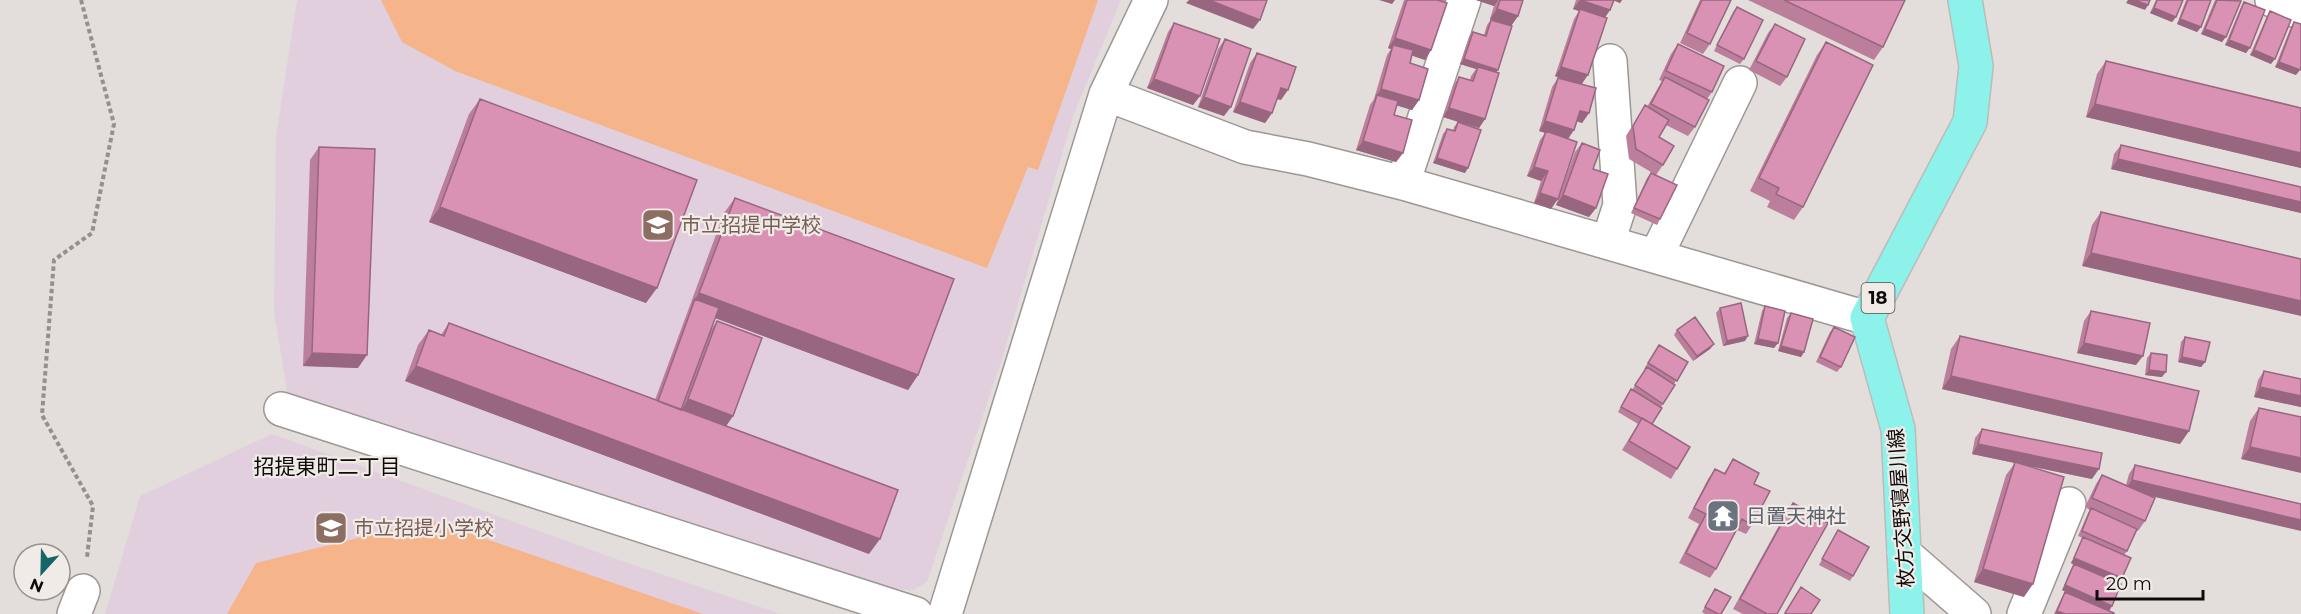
<svg xmlns="http://www.w3.org/2000/svg" width="2301" height="614" font-family="Montserrat,'Noto Sans JP',sans-serif">
<style>
.education{fill:#e2cfde}
.green{fill:#f5b48a}
.lines{fill:none;stroke-linecap:round;stroke-linejoin:round}
.minor-casing{stroke:#9c9794;stroke-width:36}
.major-casing{stroke:#bcbbbb;stroke-width:36}
.path{stroke:#94908d;stroke-width:4;stroke-dasharray:4.5 3;stroke-linecap:butt}
.minor{stroke:#fff;stroke-width:33}
.major{stroke:#8cf2ea;stroke-width:33}
.wall{fill:#bb7e9b}
.shaded-wall{fill:#98667e}
.building{fill:#d992b4;stroke:#98667e;stroke-width:1.5}
.labels{text-anchor:middle;stroke-width:4.5;stroke-linejoin:round;paint-order:stroke}
.shield{fill:#f1ebe8;stroke:#524f4d;stroke-width:1.5}
.shield-label{font-size:18px;font-weight:bold;fill:#0e0c0b}
.education-label{font-size:20px;fill:#785e54;stroke:#f1ebe8;text-anchor:start}
.street-label{font-size:20px;fill:#0e0c0b;stroke:#f1ebe8}
.worship-label{font-size:20px;fill:#5b616d;stroke:#f1ebe8;text-anchor:start}
.neighbourhood-label{font-size:21px;fill:#0e0c0b;stroke:#f1ebe8}
</style>
<rect width="100%" height="100%" fill="#e3dedb"/>
<!-- education -->
<path class="education" d="M297,0H1121L1074,114L1001,362L927,582L912,591L837,579L288,397L274,312L276,137Z
M272,434L619,560L781,614H105L140,496Z"/>
<!-- green -->
<path class="green" d="M381,0H1098L1038,170L1028,167L987,268L455,71L402,42Z
M431,520L703,614H227L256,563Z"/>
<g class="lines">
<!-- minor casing -->
<g class="minor-casing">
<path id="minor" d="M2272,0L2301,13
M1106,94L1245,147L1308,159L1403,183L1867,318
M1403,183L1464,0
M1608,242L1620,205L1610,61
M1656,256L1740,83
M281,409L916,614
M1904,553L1974,614
M74,614L83,591
M945,614L1106,94L1151,0
M2024,614L2069,504"/>
</g>
<!-- major casing -->
<g class="major-casing">
<path id="major" d="M1907,614L1898,429L1867,318L1970,122L1976,66L1965,0"/>
</g>
<!-- path -->
<path class="path" d="M81,0L114,124L92,233L54,260L42,415L93,506L87,557"/>
<!-- minor -->
<use href="#minor" class="minor"/>
<!-- major -->
<use href="#major" class="major"/>
</g>
<!-- wall -->
<path class="wall" d="M1404,0H1446L1444,2L1431,50L1425,60L1412,55L1410,63L1419,100L1412,110L1397,105L1394,115L1403,153L1396,162L1356,150L1370,105L1374,99L1387,55L1391,49L1388,48Z
M1476,0H1523L1518,16L1511,26L1490,19L1494,6Z
M1576,0H1622L1620,3L1613,0L1610,10L1605,17L1582,84L1589,113L1582,123L1577,121L1568,138L1551,209L1534,203L1541,181L1527,176L1540,140L1545,133L1539,131L1552,87L1558,78H1560L1555,76L1574,19L1579,11L1573,9Z
M1700,0H1731L1710,44L1703,54L1680,43Z
M1748,0H1905L1883,47L1874,60Z
M2156,0H2183L2176,17L2172,22L2150,13Z
M2186,0H2211L2201,27L2197,32L2177,24Z
M2215,0H2239L2222,42L2201,34Z
M2244,2L2246,53L2225,45L2241,7Z
M1737,7L1744,59L1740,64L1714,51L1733,12Z
M2270,11L2271,64L2250,55L2267,16Z
M1491,20L1496,72L1485,119L1479,128L1463,124L1465,173L1433,163L1443,134L1447,129L1453,131L1454,127L1458,122L1443,117L1453,86L1459,77L1470,80L1471,76L1476,69L1460,64L1469,37L1473,32L1484,35L1487,25Z
M2294,22L2296,75L2275,67L2291,27Z
M1174,23L1200,96L1193,105L1147,88L1168,32Z
M1775,24L1787,77L1780,86L1749,70L1768,33Z
M1225,39L1224,116L1198,107L1218,49Z
M1826,42L1803,207L1794,220L1767,207L1770,201L1750,191L1817,55Z
M1678,44L1712,92L1707,99L1695,127L1688,136L1666,125L1659,137L1663,165L1656,175L1629,159L1626,136L1645,105L1647,107L1662,81L1659,80L1671,54Z
M1257,53L1281,100L1277,99L1272,113L1265,123L1233,112L1250,63Z
M2106,61L2301,108V168L2086,117L2097,74Z
M480,99L646,303L429,222L469,114Z
M1582,143L1593,169L1596,208L1589,217L1556,205L1575,152Z
M2121,145L2301,187V213L2111,169L2114,154Z
M319,147L358,368L303,366L310,160Z
M1651,173L1660,219L1657,225L1631,213L1647,178Z
M735,198L918,375L908,390L715,318L681,410L869,554L405,381L418,345L429,330L441,335L449,323L655,400L724,213Z
M2101,212L2301,259L2082,266L2092,225Z
M1765,306L1778,343L1774,348L1754,344L1762,311Z
M1720,308L1745,341L1723,346L1716,313Z
M2091,311L2136,365L2077,353L2084,321Z
M1791,313L1804,352L1801,357L1778,351L1787,318Z
M717,321L733,416L726,426L682,409L710,331Z
M1834,327L1841,367L1837,372L1816,362L1830,332Z
M1677,330L1714,344L1710,349L1693,361L1674,335Z
M1960,336L2189,431L2180,444L1942,389L1951,349Z
M2185,337L2205,362L2201,367L2178,362L2181,342Z
M1656,350L1688,362L1674,384L1675,385L1661,407L1652,424L1677,469L1671,479L1622,450L1638,424L1618,412L1627,395L1631,389L1632,390L1646,369H1644Z
M2151,353L2162,377L2145,375L2147,358Z
M2264,371L2301,379V407L2254,397L2258,380Z
M2259,408L2301,417L2241,459L2250,421Z
M1982,429L2092,479L2019,464L2024,597L1974,582L2006,475L2015,463L1972,454L1975,438Z
M1733,459L1754,484L1752,525L1746,534L1737,530L1716,569L1710,578L1679,563L1699,524L1688,518L1708,479L1715,469L1724,473Z
M2135,465L2150,496L2145,521L2138,531L2136,530L2127,551L2124,555L2122,578L2119,583L2112,606L2109,611L2062,590L2071,569L2074,565L2071,563L2080,543L2083,538L2078,536L2088,513L2090,510L2085,507L2096,484L2102,475L2126,485L2129,474Z
M1793,503L1777,614H1743L1733,609L1786,513Z
M1838,530L1853,576L1850,581L1819,565Z
M1715,589L1721,614H1705L1702,612Z
M2065,592L2114,614H2054L2062,597Z"/>
<!-- shaded-wall -->
<path class="shaded-wall" d="M1189,0H1209L1260,20L1253,29L1186,3Z
M1379,0H1395L1392,4Z
M1476,0H1498L1494,6Z
M1580,0L1610,10L1604,19L1580,9L1579,11L1573,9Z
M1613,0H1622L1620,3Z
M2128,0H2134L2148,5L2145,10L2126,3Z
M2154,8L2176,17L2172,22L2150,13Z
M1497,9L1518,16L1511,26L1490,19Z
M2180,19L2201,27L2197,32L2177,24Z
M2205,29L2226,37L2222,42L2201,34Z
M1395,38L1431,50L1425,60L1392,49L1393,45L1391,49L1388,48Z
M2229,40L2250,48L2246,53L2225,45Z
M2254,50L2275,59L2271,64L2250,55Z
M1464,59L1498,70L1494,75L1478,67L1476,69L1460,64Z
M2279,62L2300,70L2296,75L2275,67Z
M1561,67L1588,75L1581,85L1555,76Z
M1154,79L1200,96L1193,105L1147,88Z
M1281,88L1288,90L1281,100L1274,98Z
M1381,89L1419,100L1412,110L1375,99L1377,95L1374,99Z
M1204,97L1231,107L1224,116L1198,107Z
M1240,102L1272,113L1265,123L1233,112Z
M2095,104L2301,153V168L2086,117Z
M1449,108L1485,119L1479,128L1443,117Z
M1580,111L1589,113L1582,123L1573,120Z
M1545,121L1574,130L1568,139L1539,131Z
M1363,141L1403,153L1396,162L1356,150Z
M1437,158L1468,168L1465,173L1433,163Z
M2118,159L2301,202V213L2111,169Z
M1534,167L1548,171L1541,181L1527,176Z
M1540,193L1558,199L1551,209L1534,203Z
M1563,195L1596,208L1589,217L1556,205Z
M440,207L657,288L646,303L429,222Z
M2091,253L2301,301V316L2082,266Z
M699,293L918,375L908,390L691,309L695,299Z
M1748,336L1745,341L1723,346L1727,341Z
M1758,339L1778,343L1774,348L1754,344Z
M2084,343L2143,356L2136,365L2077,353Z
M1714,344L1710,349L1693,361L1697,356Z
M1781,346L1804,352L1801,357L1778,351Z
M312,353L367,355L358,368L303,366Z
M2182,357L2205,362L2201,367L2178,362Z
M416,366L880,539L869,554L405,381Z
M2149,370L2166,372L2162,377L2145,375Z
M1951,376L2189,431L2180,444L1942,389Z
M2260,387L2301,396V407L2254,397Z
M688,399L733,416L726,426L682,409Z
M1978,444L2099,469L2092,479L1972,454Z
M2250,447L2301,458V473L2241,459Z
M2132,480L2301,520V531L2125,490Z
M2074,558L2122,578L2118,584L2071,563Z
M1983,569L2033,584L2024,597L1974,582Z
M2065,585L2112,606L2109,611L2062,590Z
M2057,611L2065,614H2055Z"/>
<!-- building -->
<path class="building" d="M1209,0H1267L1260,20Z
M1407,0H1437L1447,3L1431,50L1395,38Z
M1500,0H1523L1518,16L1497,9Z
M1580,0H1614L1610,10Z
M1702,0H1731L1710,44L1687,33Z
M1784,0H1905L1883,47Z
M2134,0H2150L2148,5Z
M2157,0H2183L2176,17L2154,8Z
M2188,0H2211L2201,27L2180,19Z
M2217,0L2241,1L2226,37L2205,29Z
M2244,2L2265,10L2250,48L2229,40Z
M1737,7L1763,20L1744,59L1717,45Z
M1580,9L1607,18L1588,75L1561,67Z
M2270,11L2291,20L2275,59L2254,50Z
M1491,20L1512,26L1498,70L1464,59L1473,32L1486,36Z
M2294,22L2301,24V67L2300,70L2279,62Z
M1174,23L1220,39L1200,96L1154,79Z
M1775,24L1805,39L1787,77L1756,61Z
M1225,39L1251,49L1231,107L1204,97Z
M1826,42L1873,65L1803,207L1776,194L1779,188L1759,178Z
M1678,44L1724,66L1712,92L1666,71Z
M1393,45L1413,50L1410,63L1428,69L1419,100L1381,89Z
M1257,53L1296,67L1288,90L1281,88L1272,113L1240,102Z
M2106,61L2301,108V153L2095,104Z
M1478,67L1499,73L1485,119L1449,108L1459,77L1473,81Z
M1665,77L1709,100L1695,127L1651,104Z
M1558,78L1596,88L1589,113L1580,111L1574,130L1545,121Z
M1377,95L1398,101L1394,115L1412,120L1403,153L1363,141Z
M480,99L697,180L657,288L440,207Z
M1645,105L1669,120L1659,137L1674,146L1663,165L1636,149L1633,126Z
M1458,122L1481,130L1468,168L1437,158L1447,129L1455,131Z
M1546,131L1577,142L1558,199L1540,193L1548,171L1534,167Z
M1582,143L1600,150L1593,169L1608,174L1596,208L1563,195Z
M2121,145L2301,187V202L2118,159Z
M319,147L375,149L367,355L312,353Z
M1651,173L1677,185L1660,219L1634,208Z
M735,198L954,279L918,375L699,293Z
M2101,212L2301,259V301L2091,253Z
M695,299L719,308L681,410L658,401Z
M1741,303L1748,336L1727,341L1720,308Z
M1765,306L1785,311L1778,343L1758,339Z
M2091,311L2150,323L2143,356L2084,343Z
M1791,313L1813,319L1804,352L1781,346Z
M1695,317L1714,344L1697,356L1677,330Z
M717,321L762,338L733,416L688,399Z
M449,323L898,490L880,539L416,366L429,330L444,336Z
M1834,327L1855,337L1841,367L1820,357Z
M1960,336L2199,391L2189,431L1951,376Z
M2185,337L2210,342L2205,362L2182,357Z
M1659,345L1688,362L1677,381L1648,363Z
M2151,353L2167,355L2166,372L2149,370Z
M1647,367L1675,385L1663,404L1635,385Z
M2264,371L2301,379V396L2260,387Z
M1631,389L1662,408L1652,424L1621,407Z
M2259,408L2301,417V458L2250,447Z
M1642,418L1690,447L1677,469L1629,441Z
M1982,429L2102,453L2099,469L1978,444Z
M1733,459L1759,473L1754,484L1770,491L1752,525L1742,519L1716,569L1686,553L1706,514L1694,508L1715,469L1725,474Z
M2015,462L2064,477L2033,584L1983,569Z
M2135,465L2301,504V520L2132,480Z
M2102,475L2155,498L2145,521L2092,498Z
M1793,503L1828,523L1777,614H1767L1740,599Z
M2091,508L2137,529L2127,551L2082,531Z
M1838,530L1869,547L1853,576L1822,559Z
M2083,537L2131,558L2122,578L2074,558Z
M2074,564L2121,584L2112,606L2065,585Z
M1801,587L1820,600L1811,614H1787L1785,613Z
M1715,589L1731,597L1721,614H1718L1705,607Z
M2065,592L2114,613V614H2065L2057,611Z"/>
<!-- icons -->
<defs>
<g id="school-square" transform="scale(1.725)"><rect x="-9" y="-9" width="18" height="18" rx="4" fill="#8d6e63" stroke="#f1ebe8"/><path d="M0-5L7-2L0 1L-7-2ZM-4 1L0 2.5L4 1V4Q0 6-4 4Z" fill="#fff"/></g>
<g id="temple-square" transform="scale(1.725)"><rect x="-9" y="-9" width="18" height="18" rx="4" fill="#6b7280" stroke="#f1ebe8"/><path d="M0-6L5-2H3V0L6.5 2.5H4V6H1.5V3h-3V6H-4V2.5H-6.5L-3 0V-2H-5Z" fill="#fff"/></g>
</defs>
<g fill-rule="evenodd">
<use href="#school-square" x="658" y="225"/>
<use href="#temple-square" x="1723" y="516"/>
<use href="#school-square" x="331" y="528"/>
</g>
<g class="labels">
<!-- shield labels -->
<rect class="shield" x="1861.5" y="283" width="33" height="30" rx="4.5"/>
<g class="shield-label">
<text x="1878" y="304">18</text>
</g>
<!-- education labels -->
<g class="education-label">
<text x="681" y="232">市立招提中学校</text>
<text x="354" y="535">市立招提小学校</text>
</g>
<!-- street labels -->
<g class="street-label">
<text transform="translate(1901 508) rotate(-94)" y="7">枚方交野寝屋川線</text>
</g>
<!-- worship labels -->
<g class="worship-label">
<text x="1746" y="523">日置天神社</text>
</g>
<!-- neighbourhood labels -->
<g class="neighbourhood-label">
<text x="327" y="474">招提東町二丁目</text>
</g>
</g>
<!-- north arrow -->
<g transform="translate(42 572) rotate(202)"><circle r="28" fill="#f1ebe8" stroke="#969290" stroke-width="1.5"/>
<path d="M0-4.5L10 22L0 15L-10 22Z" fill="#166567"/>
<text y="-9" font-size="16" font-weight="bold" text-anchor="middle" fill="#0e0c0b">N</text>
</g>
<!-- scale -->
<path d="M2097 590v9h106v-9" fill="none" stroke="#0e0c0b" stroke-width="3"/>
<text x="2106" y="590" font-size="18" fill="#0e0c0b" stroke="#f1ebe8" stroke-width="4.5" paint-order="stroke">20 m</text>
</svg>
